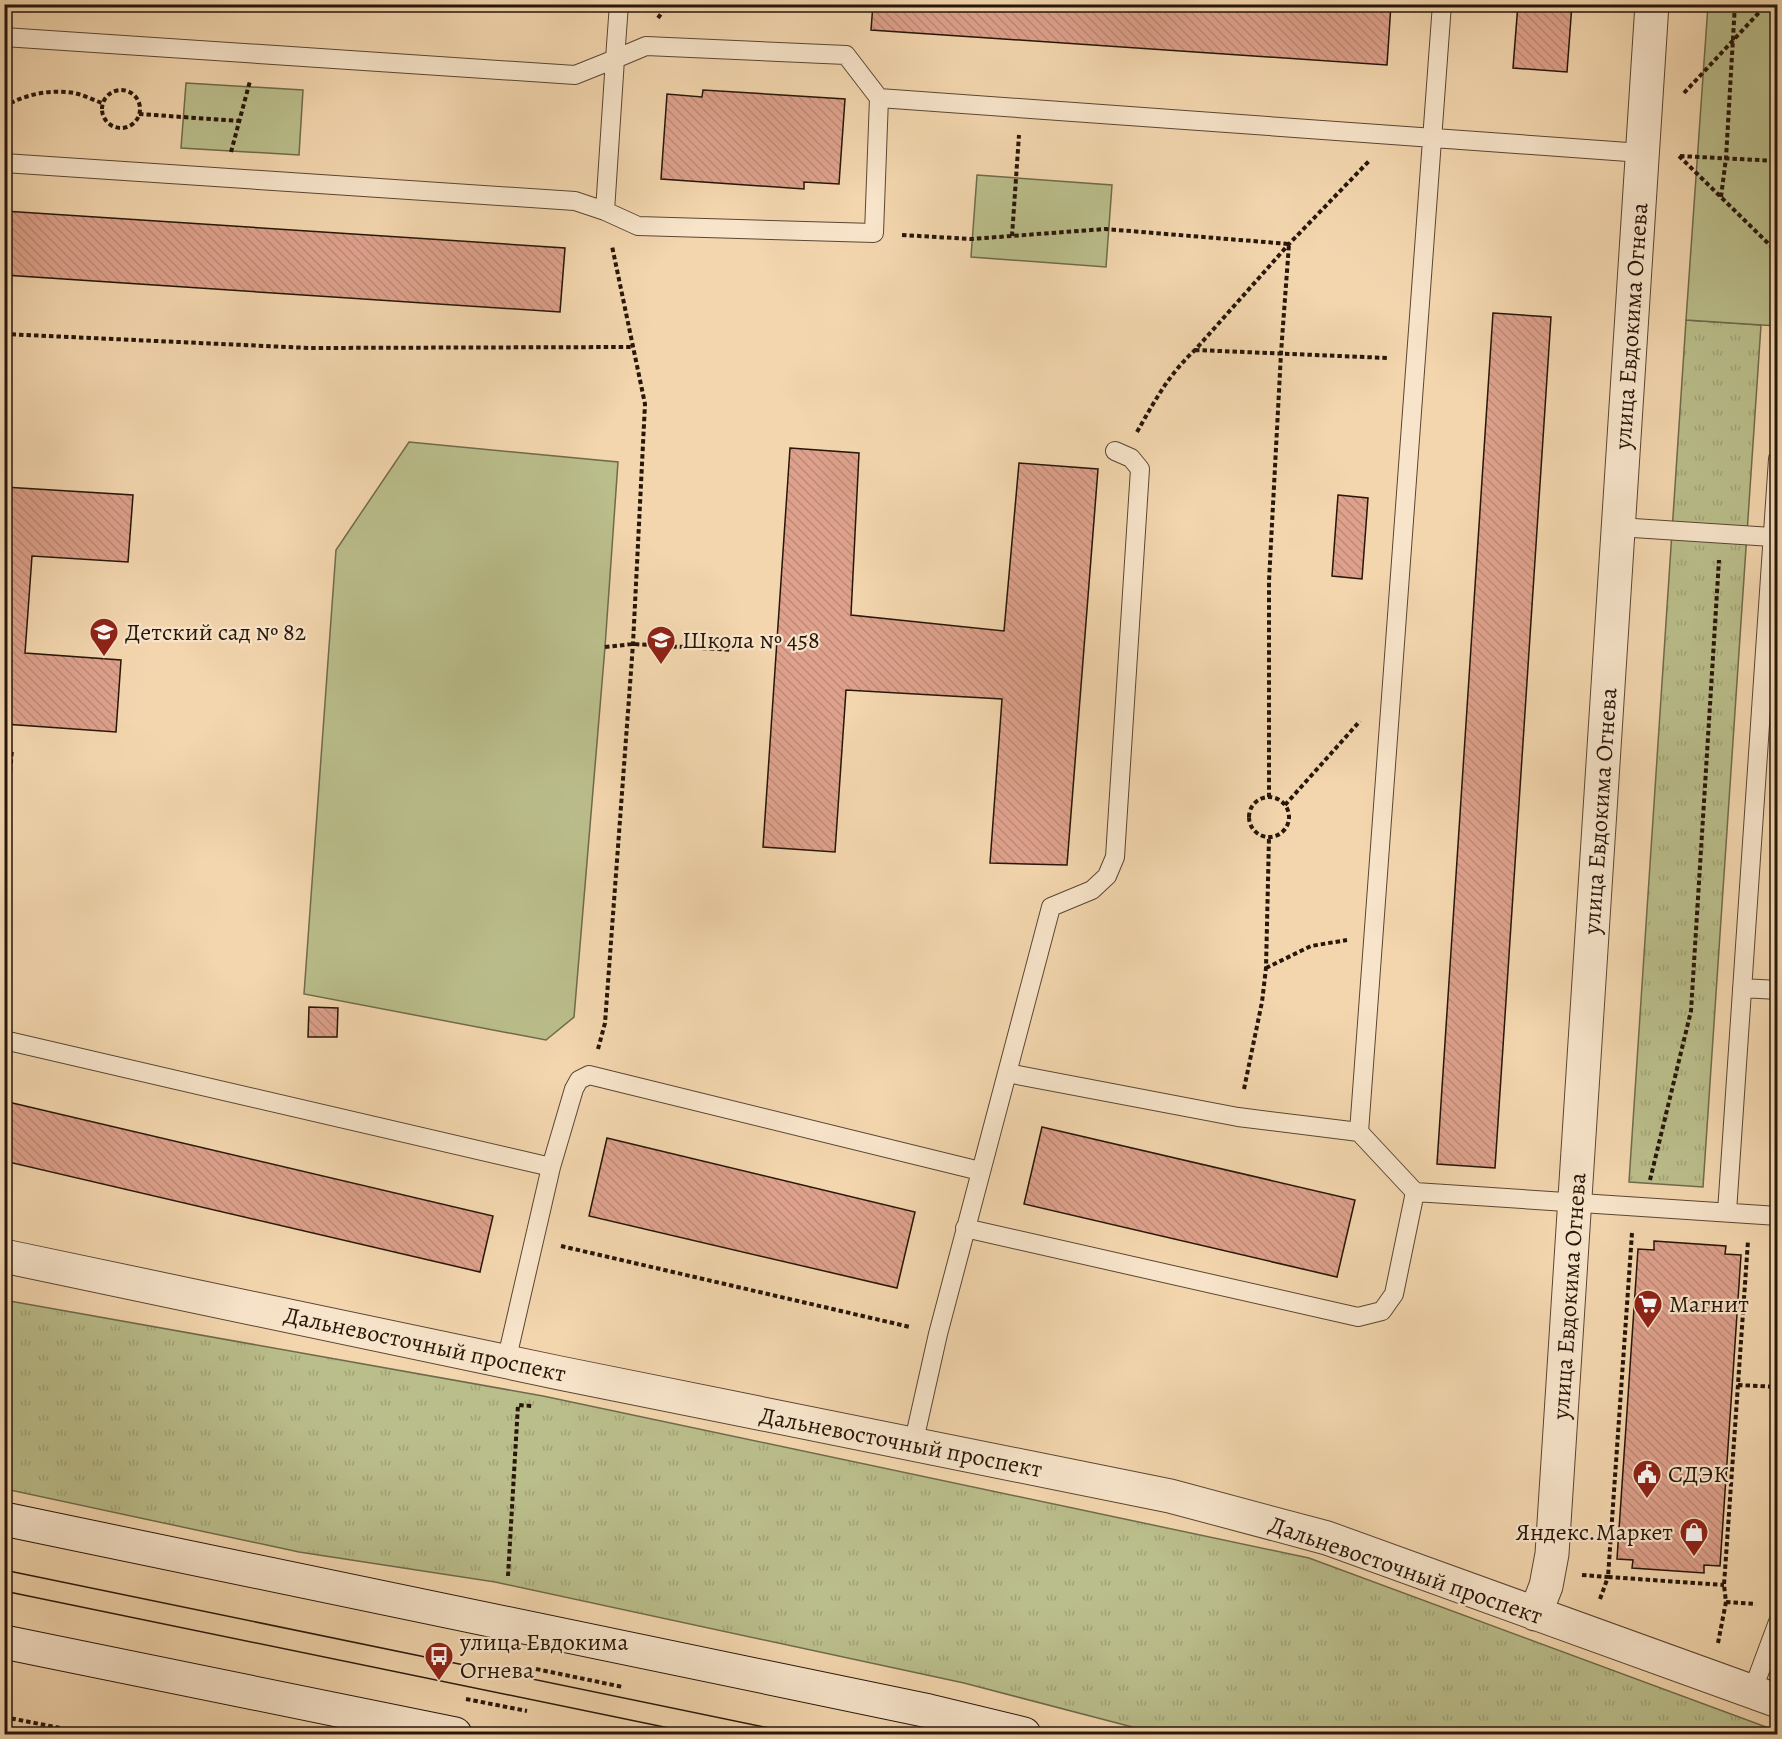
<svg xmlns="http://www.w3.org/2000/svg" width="1782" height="1739" font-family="Alegreya,serif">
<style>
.grass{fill:url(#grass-tufts);stroke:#706a4a;stroke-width:1.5}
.park{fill:#babe8b;stroke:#706a4a;stroke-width:1.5}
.building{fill:url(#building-back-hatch);stroke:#271609;stroke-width:1.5}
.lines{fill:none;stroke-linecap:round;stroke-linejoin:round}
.lane-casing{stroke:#5a4632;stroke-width:20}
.street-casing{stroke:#5a4632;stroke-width:35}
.secondary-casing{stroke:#271609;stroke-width:35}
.path{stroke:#271609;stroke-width:4;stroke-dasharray:4.5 3;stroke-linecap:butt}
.lane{stroke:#f7e4ca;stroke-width:18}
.street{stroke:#f7e4ca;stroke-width:33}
.secondary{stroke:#f7e4ca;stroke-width:33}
.tram{stroke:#271609;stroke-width:1.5}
.labels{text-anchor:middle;stroke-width:4.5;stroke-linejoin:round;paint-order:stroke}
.street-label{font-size:24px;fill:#271609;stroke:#f7e4ca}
.poi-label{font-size:24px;fill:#271609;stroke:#f7e4ca;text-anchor:start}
</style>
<defs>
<pattern id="grass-tufts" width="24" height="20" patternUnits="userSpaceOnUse" patternTransform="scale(1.5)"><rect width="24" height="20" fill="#babe8b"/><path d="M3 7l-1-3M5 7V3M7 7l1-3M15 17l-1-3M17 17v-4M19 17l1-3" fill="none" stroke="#a0a377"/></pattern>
<pattern id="building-back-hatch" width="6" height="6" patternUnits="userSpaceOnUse" patternTransform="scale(1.5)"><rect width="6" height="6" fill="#dea18c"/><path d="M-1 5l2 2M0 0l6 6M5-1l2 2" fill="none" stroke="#be8a77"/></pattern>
</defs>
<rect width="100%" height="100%" fill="#f3d6ae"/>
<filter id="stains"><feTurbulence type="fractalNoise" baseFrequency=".00333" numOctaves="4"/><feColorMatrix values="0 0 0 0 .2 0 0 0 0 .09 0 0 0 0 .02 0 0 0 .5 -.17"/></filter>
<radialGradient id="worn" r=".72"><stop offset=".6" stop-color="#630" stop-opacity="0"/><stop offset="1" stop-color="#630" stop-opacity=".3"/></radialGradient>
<!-- grass -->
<path class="grass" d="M1686,320L1761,325L1703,1187L1629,1182Z
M4,1300L543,1396L1309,1558L1777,1731V1734H1159L964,1683L495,1582L299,1552L5,1489Z"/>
<!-- park -->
<path class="park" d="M1708,5H1777V326L1686,320Z
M186,83L303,90L299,155L181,148Z
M977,175L1112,185L1106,267L971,257Z
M409,442L618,462L605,647L574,1017L546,1040L304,994L336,550Z"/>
<!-- building -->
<path class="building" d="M873,4H1391L1387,65L871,30Z
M1518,4H1572L1567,72L1513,68Z
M703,90L845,99L839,184L804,182V189L661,179L667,94L702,97Z
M4,211L565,248L560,312L4,275Z
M1493,313L1551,317L1495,1168L1437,1164Z
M790,448L859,453L851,615L1004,631L1019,463L1098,469L1067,865L990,863L1002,699L846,690L835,852L763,847Z
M4,487L133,495L128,562L32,556L25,653L121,660L116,732L4,724Z
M1338,495L1368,498L1362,579L1332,576Z
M309,1007L338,1008L337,1037H308Z
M4,1101L493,1216L480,1272L4,1161Z
M1042,1127L1355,1200L1337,1277L1024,1204Z
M607,1138L915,1212L897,1288L589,1216Z
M1654,1241L1726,1246L1725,1254L1741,1255L1720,1566L1704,1565V1573L1632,1568L1633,1560L1617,1559L1638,1249L1654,1250Z"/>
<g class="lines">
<!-- lane casing -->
<g class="lane-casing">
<path id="lane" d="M4,37L575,75L615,59L619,4
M879,98L874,233L638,226L605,211L615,59L646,46L846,55L879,98L1642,153
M4,163L575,201L605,211
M1618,527L1772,537
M1742,988L1778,990
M4,1040L551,1167
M1007,1073L1238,1117L1359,1132L1415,1192L1778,1216
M1359,1132L1442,4
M1727,1212L1778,459
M965,1228L1358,1317L1382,1311L1394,1294L1415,1192
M506,1362L551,1167L574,1089L579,1080L589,1075L980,1171
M913,1445L938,1334L1051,907L1092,890L1107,876L1115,857L1140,469L1131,458L1115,451
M1752,1692L1778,1622"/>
</g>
<!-- street casing -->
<g class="street-casing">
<path id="street" d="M4,1256L560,1373L1170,1496L1327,1538L1778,1701
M1535,1614L1546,1586L1552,1554L1652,4"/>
</g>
<!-- secondary casing -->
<g class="secondary-casing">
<path id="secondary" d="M4,1519L929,1711L1024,1734
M4,1642L455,1734"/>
</g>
<!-- path -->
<path class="path" d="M658,18L668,4
M102 109a19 19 0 1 1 38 0a19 19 0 1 1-38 0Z
M1684,93L1767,4
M4,107C24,94 52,89 74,93C84,95 93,100 102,103
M139,114L240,121
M231,152L250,81
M1679,156L1778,253
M1680,156L1778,161
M1721,197L1726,158L1735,4
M902,235L971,239L1105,229L1289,244L1281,353L1269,581V797
M1012,236L1019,135
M4,334L309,348L633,347
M1195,350L1388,358
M1137,432C1154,402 1169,374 1195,350L1289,244L1369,161
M605,647L633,644L732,650
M1249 817a20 20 0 1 1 40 0a20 20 0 1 1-40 0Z
M1285,805L1360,721
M4,846L12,749
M1266,968L1311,946L1347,940
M598,1049L605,1023L633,644L645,404L612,246
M1244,1089L1262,1002L1266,968L1269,837
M1650,1180L1691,1011L1719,560
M1632,1233L1608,1577L1724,1585
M561,1246L910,1327
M1738,1385L1778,1387
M1582,1575L1608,1577L1600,1599
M508,1576L518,1405L532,1406
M1726,1602L1756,1604
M1718,1643L1726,1602L1724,1585L1748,1241
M536,1669L623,1687
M466,1699L527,1711
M4,1717L91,1734"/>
<!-- lane -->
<use href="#lane" class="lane"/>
<!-- street -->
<use href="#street" class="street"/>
<!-- secondary -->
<use href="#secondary" class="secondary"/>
<!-- tram -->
<path class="tram" d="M4,1570L798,1734
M4,1591L698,1734"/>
</g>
<!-- icons -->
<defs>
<g id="school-pin" transform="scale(1.5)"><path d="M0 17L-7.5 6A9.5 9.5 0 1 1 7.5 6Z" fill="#8f2418" stroke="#f7e4ca"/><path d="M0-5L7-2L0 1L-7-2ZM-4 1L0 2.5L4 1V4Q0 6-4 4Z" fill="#fff"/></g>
<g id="supermarket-pin" transform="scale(1.5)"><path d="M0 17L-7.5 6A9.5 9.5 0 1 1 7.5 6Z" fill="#8f2418" stroke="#f7e4ca"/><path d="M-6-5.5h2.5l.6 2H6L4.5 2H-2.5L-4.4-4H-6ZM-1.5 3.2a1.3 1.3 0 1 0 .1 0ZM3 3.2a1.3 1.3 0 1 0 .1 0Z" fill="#fff"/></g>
<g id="civic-pin" transform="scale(1.5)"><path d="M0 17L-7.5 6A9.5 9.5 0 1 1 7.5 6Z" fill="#8f2418" stroke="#f7e4ca"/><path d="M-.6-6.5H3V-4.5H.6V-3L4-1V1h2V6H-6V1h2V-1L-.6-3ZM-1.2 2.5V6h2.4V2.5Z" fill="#fff"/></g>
<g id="shop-pin" transform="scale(1.5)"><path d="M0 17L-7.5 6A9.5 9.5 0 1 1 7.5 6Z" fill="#8f2418" stroke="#f7e4ca"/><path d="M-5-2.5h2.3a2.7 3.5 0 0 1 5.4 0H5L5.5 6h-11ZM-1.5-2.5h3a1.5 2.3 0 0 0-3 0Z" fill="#fff"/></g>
<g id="bus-pin" transform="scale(1.5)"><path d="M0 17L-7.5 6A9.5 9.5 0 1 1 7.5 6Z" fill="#8f2418" stroke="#f7e4ca"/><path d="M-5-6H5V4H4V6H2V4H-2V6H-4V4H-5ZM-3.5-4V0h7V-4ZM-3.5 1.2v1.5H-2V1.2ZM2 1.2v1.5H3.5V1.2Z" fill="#fff"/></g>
</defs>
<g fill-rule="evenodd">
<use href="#school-pin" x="104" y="632"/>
<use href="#school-pin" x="661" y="640"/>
<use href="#supermarket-pin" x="1648" y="1304"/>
<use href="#civic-pin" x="1647" y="1474"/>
<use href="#shop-pin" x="1694" y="1532"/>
<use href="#bus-pin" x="439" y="1656"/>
</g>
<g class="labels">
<!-- street labels -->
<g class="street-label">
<text transform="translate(1631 326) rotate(-86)" y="8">улица Евдокима Огнева</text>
<text transform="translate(1600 811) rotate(-86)" y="8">улица Евдокима Огнева</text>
<text transform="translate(1569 1296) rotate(-86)" y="8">улица Евдокима Огнева</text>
<text transform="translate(425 1344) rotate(12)" y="8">Дальневосточный проспект</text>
<text transform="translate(901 1442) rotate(11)" y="8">Дальневосточный проспект</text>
<text transform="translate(1406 1570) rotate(19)" y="8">Дальневосточный проспект</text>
</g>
<!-- poi labels -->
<g class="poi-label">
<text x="125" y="640">Детский сад № 82</text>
<text x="682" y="648">Школа № 458</text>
<text x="1669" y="1312">Магнит</text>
<text x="1668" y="1482">СДЭК</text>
<text x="1673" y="1540" text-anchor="end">Яндекс.Маркет</text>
<text x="460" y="1650">улица Евдокима<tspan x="460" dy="28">Огнева</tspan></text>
</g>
</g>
<!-- margin -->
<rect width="1782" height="1739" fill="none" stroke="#f3d6ae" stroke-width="24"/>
<rect x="6" y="6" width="1770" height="1727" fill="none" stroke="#271609" stroke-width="3"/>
<rect x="12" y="12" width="1758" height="1715" fill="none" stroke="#271609" stroke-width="1.5"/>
<rect width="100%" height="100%" filter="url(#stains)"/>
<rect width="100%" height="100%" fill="url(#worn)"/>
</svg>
